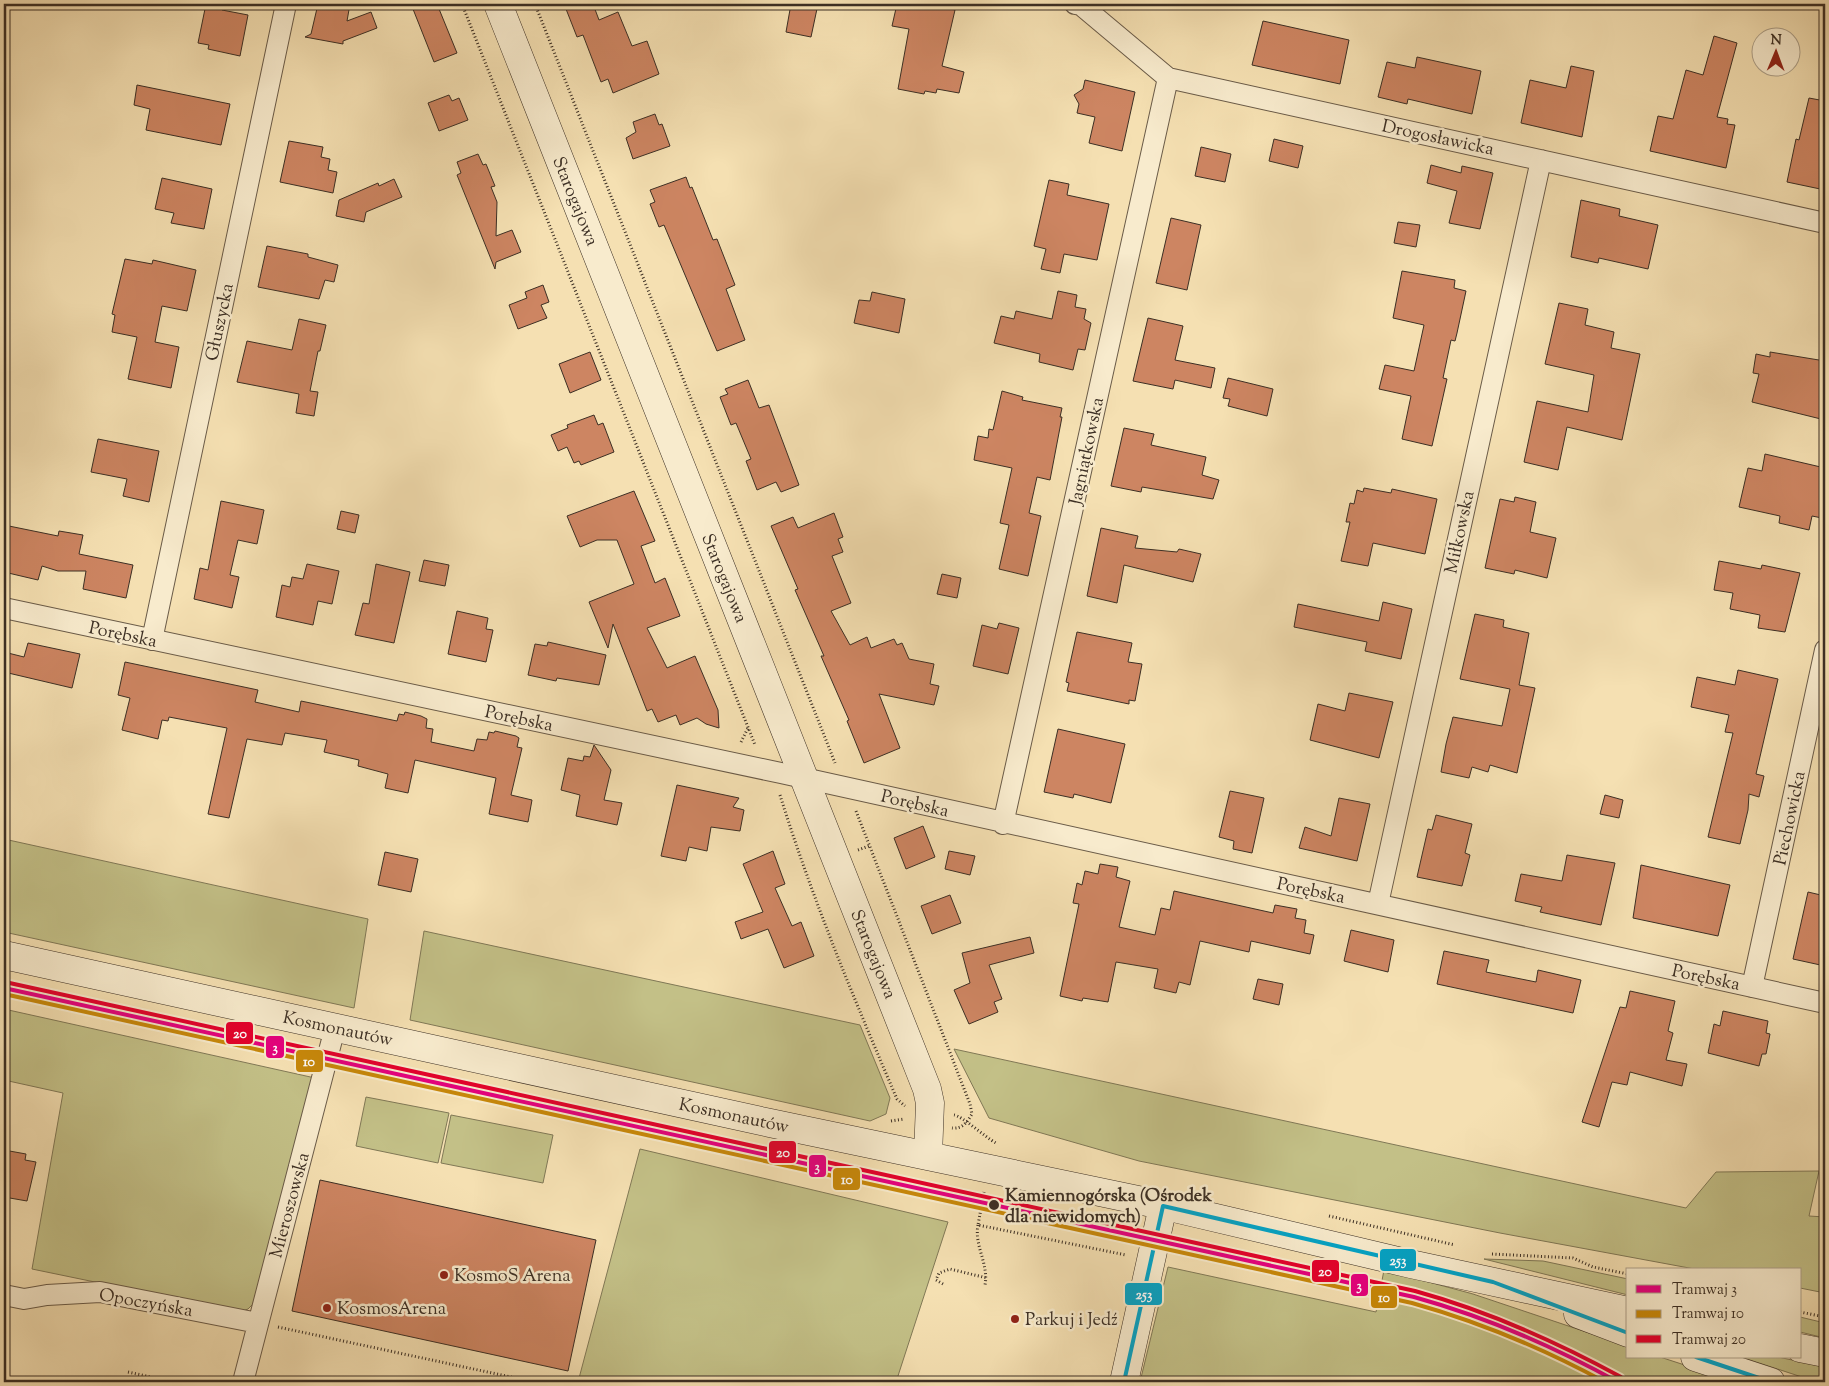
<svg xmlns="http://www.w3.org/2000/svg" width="1829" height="1386" font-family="'Sorts Mill Goudy',serif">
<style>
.green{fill:#c3c087;stroke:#807856}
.building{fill:#cd8562;stroke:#3c2f24}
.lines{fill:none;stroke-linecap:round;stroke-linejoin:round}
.street-casing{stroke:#6a5b48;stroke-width:22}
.secondary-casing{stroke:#3c2f24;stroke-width:29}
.path{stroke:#3c2f24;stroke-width:3;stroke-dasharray:1 2.5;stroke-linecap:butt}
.street{stroke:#f8ebcd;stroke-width:20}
.secondary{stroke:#f8ebcd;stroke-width:28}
.bus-1-casing{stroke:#f8ebcd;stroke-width:8}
.bus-1{stroke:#03a3c6;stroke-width:4}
.tram-1-casing{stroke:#f8ebcd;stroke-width:8}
.tram-2-casing{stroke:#f8ebcd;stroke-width:8}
.tram-3-casing{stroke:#f8ebcd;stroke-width:8}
.tram-1{stroke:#e5007d;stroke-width:4}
.tram-2{stroke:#c88809;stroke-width:4}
.tram-3{stroke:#e4002b;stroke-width:4}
.stop-dot{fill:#3c2f24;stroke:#f8ebcd;stroke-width:2}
.poi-dot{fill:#8f2418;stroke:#f8ebcd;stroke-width:2}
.labels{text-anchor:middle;stroke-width:5;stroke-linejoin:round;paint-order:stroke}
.street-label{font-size:18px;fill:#3c2f24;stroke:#f8ebcd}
.stop-label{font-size:18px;font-weight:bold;fill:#3c2f24;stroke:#f8ebcd;text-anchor:start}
.poi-label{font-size:18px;fill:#3c2f24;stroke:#f8ebcd;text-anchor:start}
.line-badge{stroke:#f8ebcd;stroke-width:2}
.badge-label{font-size:14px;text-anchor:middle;font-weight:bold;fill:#fff}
</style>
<rect width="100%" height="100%" fill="#f5e0b2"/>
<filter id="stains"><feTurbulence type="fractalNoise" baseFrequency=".004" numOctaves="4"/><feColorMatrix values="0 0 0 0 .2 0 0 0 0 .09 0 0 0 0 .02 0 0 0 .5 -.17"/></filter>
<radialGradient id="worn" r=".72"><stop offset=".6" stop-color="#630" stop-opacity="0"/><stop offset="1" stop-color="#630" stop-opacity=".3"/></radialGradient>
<!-- green -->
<path class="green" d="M4,839L368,919L354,1008L4,932Z
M424,931L860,1025L890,1098L886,1114L870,1121L410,1020Z
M4,1009L315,1078L253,1304L248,1309L240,1312L32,1269L63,1093L4,1080Z
M954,1049L1686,1208L1716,1172L1819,1171L1809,1216L1825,1217V1293L1800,1288V1270H1700L1500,1233L1139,1161L989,1118Z
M366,1097L449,1113L438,1163L356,1146Z
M451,1115L553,1135L543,1183L441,1163Z
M640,1149L948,1222L896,1382H578Z
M1484,1259L1543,1261L1628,1279V1295Z
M1168,1267L1376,1312L1384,1270L1473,1294L1628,1346V1357H1660L1737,1382H1140Z
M1800,1317L1825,1323V1338L1800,1332Z
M1741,1357H1778L1825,1367V1382H1817Z"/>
<!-- building -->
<path class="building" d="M206,4H223L222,10L248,15L240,56L208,49L209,45L198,43Z
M318,4H350L347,21L371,12L377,28L343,41V44L305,37L311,34Z
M411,4H437L457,53L434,62Z
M579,4H593L599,20L618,12L632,46L647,41L659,74L613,93L608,79L601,82L583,35L577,37L566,9Z
M791,4H818L811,37L786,32Z
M897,4H932L955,10L942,66L964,72L959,93L937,89L936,93L925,91L924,94L898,89L909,29L892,26Z
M1263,21L1349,40L1340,84L1252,65Z
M1714,36L1737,43L1717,117L1728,119L1727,124L1735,125L1726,168L1650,151L1658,116L1673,119L1686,70L1703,75Z
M1417,57L1481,71L1472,114L1408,99L1407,104L1378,97L1387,62L1415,68Z
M1571,66L1594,71L1582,137L1521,123L1530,80L1566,88Z
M1085,80L1135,92L1122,151L1089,143L1095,117L1077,113L1079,104L1074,95L1083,89Z
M137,85L230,104L221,145L146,130L150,109L134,105Z
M449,95L452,101L459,98L468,120L439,131L428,103Z
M1809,98L1825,101V190L1787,182L1796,139L1799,140Z
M655,114L659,125L662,124L670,146L633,159L626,138L636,132L633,122Z
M1274,139L1303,146L1298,168L1269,161Z
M289,141L323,147L321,157L330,159L328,170L337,172L333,193L280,182Z
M1201,147L1231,154L1225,182L1195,176Z
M478,154L483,165L486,164L495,186L491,187L497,202L496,236L512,230L521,252L496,262L495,269L457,175L461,173L457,162Z
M1431,165L1461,173L1462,166L1493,173L1480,229L1449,223L1457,191L1427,183Z
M686,177L690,188L692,187L713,240L717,239L735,285L726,289L745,340L717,351L664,225L659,227L650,204L655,202L650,190Z
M162,178L212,189L204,229L171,223L174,213L155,209Z
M394,179L402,197L366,212L364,222L336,216L339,200L378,183L379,186Z
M1049,180L1069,184L1067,195L1109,204L1097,260L1064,254L1060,273L1041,269L1046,249L1034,246Z
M1581,200L1620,209L1619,216L1658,225L1648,269L1599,258L1598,263L1571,257Z
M1171,218L1201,225L1187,290L1156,283Z
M1398,222L1420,225L1416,247L1394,243Z
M267,246L308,254V257L338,265L334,282L325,280L319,299L258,287Z
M125,259L152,264L153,260L196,270L187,311L162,306L155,342L179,347L171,388L128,379L137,337L112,332L115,315L112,314Z
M1402,271L1455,280L1454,288L1466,291L1457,333L1455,341L1451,340L1443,378L1447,379L1432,446L1402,439L1411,396L1379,389L1385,365L1414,371L1424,325L1393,318Z
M543,285L549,302L541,305L547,318L518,329L509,305L527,298L525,292Z
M1058,291L1077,295L1075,307L1086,309L1084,319L1091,323L1085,350L1078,349L1073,370L1039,362L1040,354L994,343L1001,316L1014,319L1016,311L1052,319Z
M872,292L905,299L899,333L854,323L859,300L870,301Z
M1559,303L1588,309L1585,325L1614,332L1611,348L1640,354L1622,440L1567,427L1558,470L1524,462L1537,401L1588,412L1594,375L1545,364Z
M1148,318L1183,326L1175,360L1215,368L1211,388L1175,380L1173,389L1133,381Z
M299,319L326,325L320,351H318L310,391L318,392L314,416L296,413L299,394L237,382L247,341L292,350Z
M590,352L601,380L570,393L559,364Z
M1770,352L1825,361V420L1752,402L1759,374L1753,373L1756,354L1770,357Z
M1228,378L1273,389L1267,416L1228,406L1230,399L1223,398Z
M748,380L759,408L769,405L799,485L781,492L776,482L757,490L746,461L751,459L736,423L731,425L720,397L728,394L725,389Z
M1002,391L1023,397L1022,400L1062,408L1060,417H1062L1050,480L1037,477L1029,513L1041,516L1028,576L999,569L1009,525L1000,523L1012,468L974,460L978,436L988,438L989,429L993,430Z
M594,415L598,425L603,423L614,452L581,465L579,461L574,463L567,447L558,451L551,435L568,428L567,425Z
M1124,428L1154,434L1151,445L1206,457L1202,475L1219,480L1213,499L1142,487L1141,492L1111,486Z
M98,439L159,451L149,502L123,496L127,479L91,472Z
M1765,454L1825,468V503L1822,518L1812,516L1809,530L1779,523L1780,516L1739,507L1748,468L1762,471Z
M1364,488L1391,493L1392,489L1437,499L1425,554L1373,543L1368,566L1341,561L1350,522H1346L1350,503L1354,504L1357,490L1363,492Z
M634,491L655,541L641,546L655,583L665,578L680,616L647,628L667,668L695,656L718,710L719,728L706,724L697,718L680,725L676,715L658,722L652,709L647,711L613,624L608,648L589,602L634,584L617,540H597L580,547L567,516Z
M1515,497L1536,502L1530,532L1556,538L1547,578L1515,570L1514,574L1485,568L1500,499L1514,502Z
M221,501L264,510L257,544L238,540L230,575L239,577L232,608L194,599L200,568L208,570Z
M341,511L359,515L355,533L337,529Z
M834,513L843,537L838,539L843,552L832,556L851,603L831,611L850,645L867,637L871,648L894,639L897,645L902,643L909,659L934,664L930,684L939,686L934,705L879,694L900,748L864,763L847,721L849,720L821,656H824L795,590L798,589L771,526L793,517L798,528Z
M4,525L58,536L59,531L83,535L79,554L133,565L126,598L83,589L86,571H58L42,566L38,580L4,572Z
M1101,528L1138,536L1135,548L1177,552L1179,549L1201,554L1193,582L1124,565L1117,603L1087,596Z
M424,560L449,565L445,586L419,581Z
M1719,561L1761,569L1762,565L1800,573L1785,632L1758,628L1760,615L1730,609L1733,593L1714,590Z
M307,564L339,571L332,604L318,601L313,625L276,617L282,585L290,587L292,577L303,579Z
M376,564L410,572L394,643L355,635L363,603L369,604Z
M942,574L961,578L957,598L937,594Z
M1383,602L1412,609L1401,659L1365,651L1367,642L1294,627L1298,604L1379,621Z
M457,611L488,618L486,629L493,630L486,662L448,654Z
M1475,614L1504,620L1503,627L1529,633L1519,685L1535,688L1517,773L1490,765L1488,772L1472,767L1469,778L1441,772L1446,744L1453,717L1502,726L1510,689L1460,679Z
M999,623L1019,628L1008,674L973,666L982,625L997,629Z
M1077,632L1132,643L1128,662L1142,664L1135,701L1129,700V704L1067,691L1069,683L1066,682Z
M548,642L606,655L599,685L557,678L556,681L528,675L535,644L547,646Z
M28,643L80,654L72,688L4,672V652L24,657Z
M125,662L258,690L255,702L299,712L301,701L397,721L399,714L404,715L405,712L421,716L427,719L426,728L433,729L431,742L474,751L477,739L487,740L489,732L494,733L495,731L516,736L519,738L517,747L522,748L511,795L532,800L528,822L489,814L496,778L415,760L408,793L385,788L388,774L358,766L359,760L324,752L327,740L285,733L282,745L247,739L229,818L208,814L227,728L169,717L168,721L162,720L158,739L122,730L130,698L118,695Z
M1738,670L1778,679L1756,774L1764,776L1759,797L1749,794L1748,810L1740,844L1708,837L1733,733L1725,732L1729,715L1691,707L1697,677L1735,685Z
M1349,693L1393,702L1379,758L1310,740L1318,704L1345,711Z
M1058,729L1125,744L1111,803L1074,794L1073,798L1044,792Z
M594,745L611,770L604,800L622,803L617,825L576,816L580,795L561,790L568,758L583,761L584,756L590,757Z
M677,785L739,798L733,807L744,810L740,831L711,827L707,851L689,847L686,861L661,856Z
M1230,791L1264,798L1252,853L1233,849L1234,841L1219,837Z
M1605,795L1623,800L1619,818L1600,814Z
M1339,798L1370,804L1357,861L1299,848L1305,827L1331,836Z
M1436,815L1472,824L1465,853L1470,855L1462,886L1417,877L1428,829L1432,830Z
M923,826L935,857L906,869L894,838Z
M773,851L785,884L775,888L792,926L801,922L814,956L784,968L768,929L741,939L735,922L763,912L743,864Z
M949,851L975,856L970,875L945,869Z
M385,852L418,859L411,892L378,885Z
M1567,855L1615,863L1601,925L1540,912L1542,907L1515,901L1521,874L1562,881Z
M1100,864L1118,867L1116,877L1130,881L1119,927L1155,935L1161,908L1170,910L1174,891L1273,913L1275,905L1297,909L1295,918L1306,920L1304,933L1314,935L1310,954L1251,941L1249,952L1200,941L1190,985L1179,982L1176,993L1154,988L1158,969L1116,962L1108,1002L1083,998L1082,1001L1060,996L1079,904L1073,903L1077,883L1082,885L1085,871L1098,874Z
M1641,865L1730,885L1718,936L1633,918Z
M1808,892L1825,896V966L1793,959Z
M950,895L961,923L932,934L921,906Z
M1351,930L1394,940L1388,972L1344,961Z
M1030,937L1034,953L989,965L1002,999L994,1002L998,1012L969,1024L954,990L970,983L962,953Z
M1444,951L1489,960L1486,972L1536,982L1538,970L1581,980L1573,1013L1437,984Z
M1258,979L1283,984L1279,1005L1253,999Z
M1630,991L1675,1001L1668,1031L1673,1033L1666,1060L1687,1064L1682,1086L1630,1072L1627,1085L1612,1082L1599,1127L1582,1122L1620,1007L1626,1008Z
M1723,1011L1768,1021L1766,1033L1770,1034L1766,1054H1762L1759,1066L1708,1053L1714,1024L1720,1026Z
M4,1150L26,1154L25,1160L36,1162L27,1201L4,1197Z
M320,1180L596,1240L568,1371L292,1311Z"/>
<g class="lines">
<!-- street casing -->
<g class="street-casing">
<path id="street" d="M1075,4L1081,5L1168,78L1825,223
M4,608L781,773L1825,1003
M152,640L286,4
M1003,824L1168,78
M1378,904L1541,160
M1752,987L1825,650
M4,1295L24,1299L47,1295L100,1292L258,1323
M243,1382L335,1028"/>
</g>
<!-- secondary casing -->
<g class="secondary-casing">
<path id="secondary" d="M498,4L927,1089L930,1103L928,1156
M4,955L770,1123L1157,1204L1411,1264L1628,1311
M1578,1314L1628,1333
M1800,1348L1825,1353
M1695,1357L1771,1382
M1124,1382L1163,1206"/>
</g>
<!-- path -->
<path class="path" d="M462,4L755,745
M535,4L835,763
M741,742L748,728
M780,795C812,898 854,999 897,1099L905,1106
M856,811L970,1104L972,1114C967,1122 963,1129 952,1128
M858,850L869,846
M954,1115C962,1116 985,1137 996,1143
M891,1121L904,1119
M984,1192L978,1225L1126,1255
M1329,1216L1455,1245
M978,1225C974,1246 989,1264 985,1285
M1492,1254L1573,1258L1593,1267L1628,1274
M943,1284L936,1280L939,1273L950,1269L987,1278
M1800,1312L1825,1317
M278,1327L534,1382
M128,1372L151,1377L153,1382"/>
<!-- street -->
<use href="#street" class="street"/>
<!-- secondary -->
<use href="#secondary" class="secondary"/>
<!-- bus-1 casing -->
<g class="bus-1-casing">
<path id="bus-1" d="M1163,1206L1493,1282L1628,1333
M1696,1357L1771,1382
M1124,1382L1163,1206"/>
</g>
<!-- bus-1 -->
<use href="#bus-1" class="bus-1"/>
<!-- tram-1 casing -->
<g class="tram-1-casing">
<path id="tram-1" d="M4,988L1414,1297C1486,1317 1553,1346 1618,1382"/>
</g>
<!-- tram-2 casing -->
<g class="tram-2-casing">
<path id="tram-2" d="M4,994L1412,1303C1480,1322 1544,1349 1605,1382"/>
</g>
<!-- tram-3 casing -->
<g class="tram-3-casing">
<path id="tram-3" d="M5,982L1415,1291C1488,1311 1555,1341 1621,1377"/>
</g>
<!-- tram-1 -->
<use href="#tram-1" class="tram-1"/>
<!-- tram-2 -->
<use href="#tram-2" class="tram-2"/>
<!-- tram-3 -->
<use href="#tram-3" class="tram-3"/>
</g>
<!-- markers -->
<circle class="stop-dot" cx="994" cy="1205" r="6"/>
<g class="poi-dot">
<circle cx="444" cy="1275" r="5"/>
<circle cx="327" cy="1308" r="5"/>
<circle cx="1015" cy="1319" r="5"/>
</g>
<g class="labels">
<!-- street labels -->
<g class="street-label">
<text transform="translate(1438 137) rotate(12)" y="6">Drogosławicka</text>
<text transform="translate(576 201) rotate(68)" y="6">Starogajowa</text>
<text transform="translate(219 322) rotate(-78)" y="6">Głuszycka</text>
<text transform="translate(1086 451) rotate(-78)" y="6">Jagniątkowska</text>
<text transform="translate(1459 532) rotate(-78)" y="6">Miłkowska</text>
<text transform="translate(725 578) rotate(68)" y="6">Starogajowa</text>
<text transform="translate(123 634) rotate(12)" y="6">Porębska</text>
<text transform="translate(519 718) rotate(12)" y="6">Porębska</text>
<text transform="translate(915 803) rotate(13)" y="6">Porębska</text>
<text transform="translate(1789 818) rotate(-78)" y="6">Piechowicka</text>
<text transform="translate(1311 890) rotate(12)" y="6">Porębska</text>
<text transform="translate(874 954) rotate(68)" y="6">Starogajowa</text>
<text transform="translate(1706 977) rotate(12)" y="6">Porębska</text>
<text transform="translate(338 1028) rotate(12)" y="6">Kosmonautów</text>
<text transform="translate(734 1115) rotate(12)" y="6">Kosmonautów</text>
<text transform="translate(289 1205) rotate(-75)" y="6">Mieroszowska</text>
<text transform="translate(146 1302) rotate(10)" y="6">Opoczyńska</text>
</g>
<!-- stop labels -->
<g class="stop-label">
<text x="1005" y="1201">Kamiennogórska (Ośrodek<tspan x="1005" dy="21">dla niewidomych)</tspan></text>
</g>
<!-- poi labels -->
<g class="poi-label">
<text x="454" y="1281">KosmoS Arena</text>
<text x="337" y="1314">KosmosArena</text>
<text x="1025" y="1325">Parkuj i Jedź</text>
</g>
</g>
<g class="line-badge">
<rect x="225" y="1021" width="29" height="24" rx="5" fill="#e4002b"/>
<rect x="265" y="1035" width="20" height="24" rx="5" fill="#e5007d"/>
<rect x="295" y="1049" width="29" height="24" rx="5" fill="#c88809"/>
<rect x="768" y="1140" width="29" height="24" rx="5" fill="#e4002b"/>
<rect x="808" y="1154" width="19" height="24" rx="5" fill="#e5007d"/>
<rect x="832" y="1167" width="29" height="24" rx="5" fill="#c88809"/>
<rect x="1379" y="1248" width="38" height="24" rx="5" fill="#03a3c6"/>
<rect x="1311" y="1259" width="29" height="24" rx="5" fill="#e4002b"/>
<rect x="1350" y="1273" width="19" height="24" rx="5" fill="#e5007d"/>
<rect x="1124" y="1282" width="39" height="24" rx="5" fill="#03a3c6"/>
<rect x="1370" y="1285" width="28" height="24" rx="5" fill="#c88809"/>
</g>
<g class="badge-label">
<text x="240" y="1038">20</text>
<text x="275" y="1052">3</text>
<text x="309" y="1066">10</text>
<text x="783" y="1157">20</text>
<text x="817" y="1171">3</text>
<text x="847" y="1184">10</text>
<text x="1398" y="1265">253</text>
<text x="1325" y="1276">20</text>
<text x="1359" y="1290">3</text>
<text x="1144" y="1299">253</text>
<text x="1384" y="1302">10</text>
</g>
<!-- margin -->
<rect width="1829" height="1386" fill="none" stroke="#f5e0b2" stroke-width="20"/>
<rect x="5" y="5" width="1819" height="1376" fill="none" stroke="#3c2f24" stroke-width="2.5"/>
<rect x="10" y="10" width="1809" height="1366" fill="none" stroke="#3c2f24"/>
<!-- legend -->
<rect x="1626" y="1268" width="175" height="90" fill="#f8ebcd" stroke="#ada089"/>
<rect x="1636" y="1285" width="25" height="8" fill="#e5007d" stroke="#ada089"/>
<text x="1672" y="1294" font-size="15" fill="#3c2f24">Tramwaj 3</text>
<rect x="1636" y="1310" width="25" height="8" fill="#c88809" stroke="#ada089"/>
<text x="1672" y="1318" font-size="15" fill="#3c2f24">Tramwaj 10</text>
<rect x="1636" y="1335" width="25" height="8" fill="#e4002b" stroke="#ada089"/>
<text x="1672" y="1344" font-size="15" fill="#3c2f24">Tramwaj 20</text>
<!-- north arrow -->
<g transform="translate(1776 52) rotate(1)"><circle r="24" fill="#f8ebcd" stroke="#ada089"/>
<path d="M0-4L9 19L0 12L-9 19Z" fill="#8f2418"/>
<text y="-8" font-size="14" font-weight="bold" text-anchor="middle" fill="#3c2f24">N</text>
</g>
<rect width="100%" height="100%" filter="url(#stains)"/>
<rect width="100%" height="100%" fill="url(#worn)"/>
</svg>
